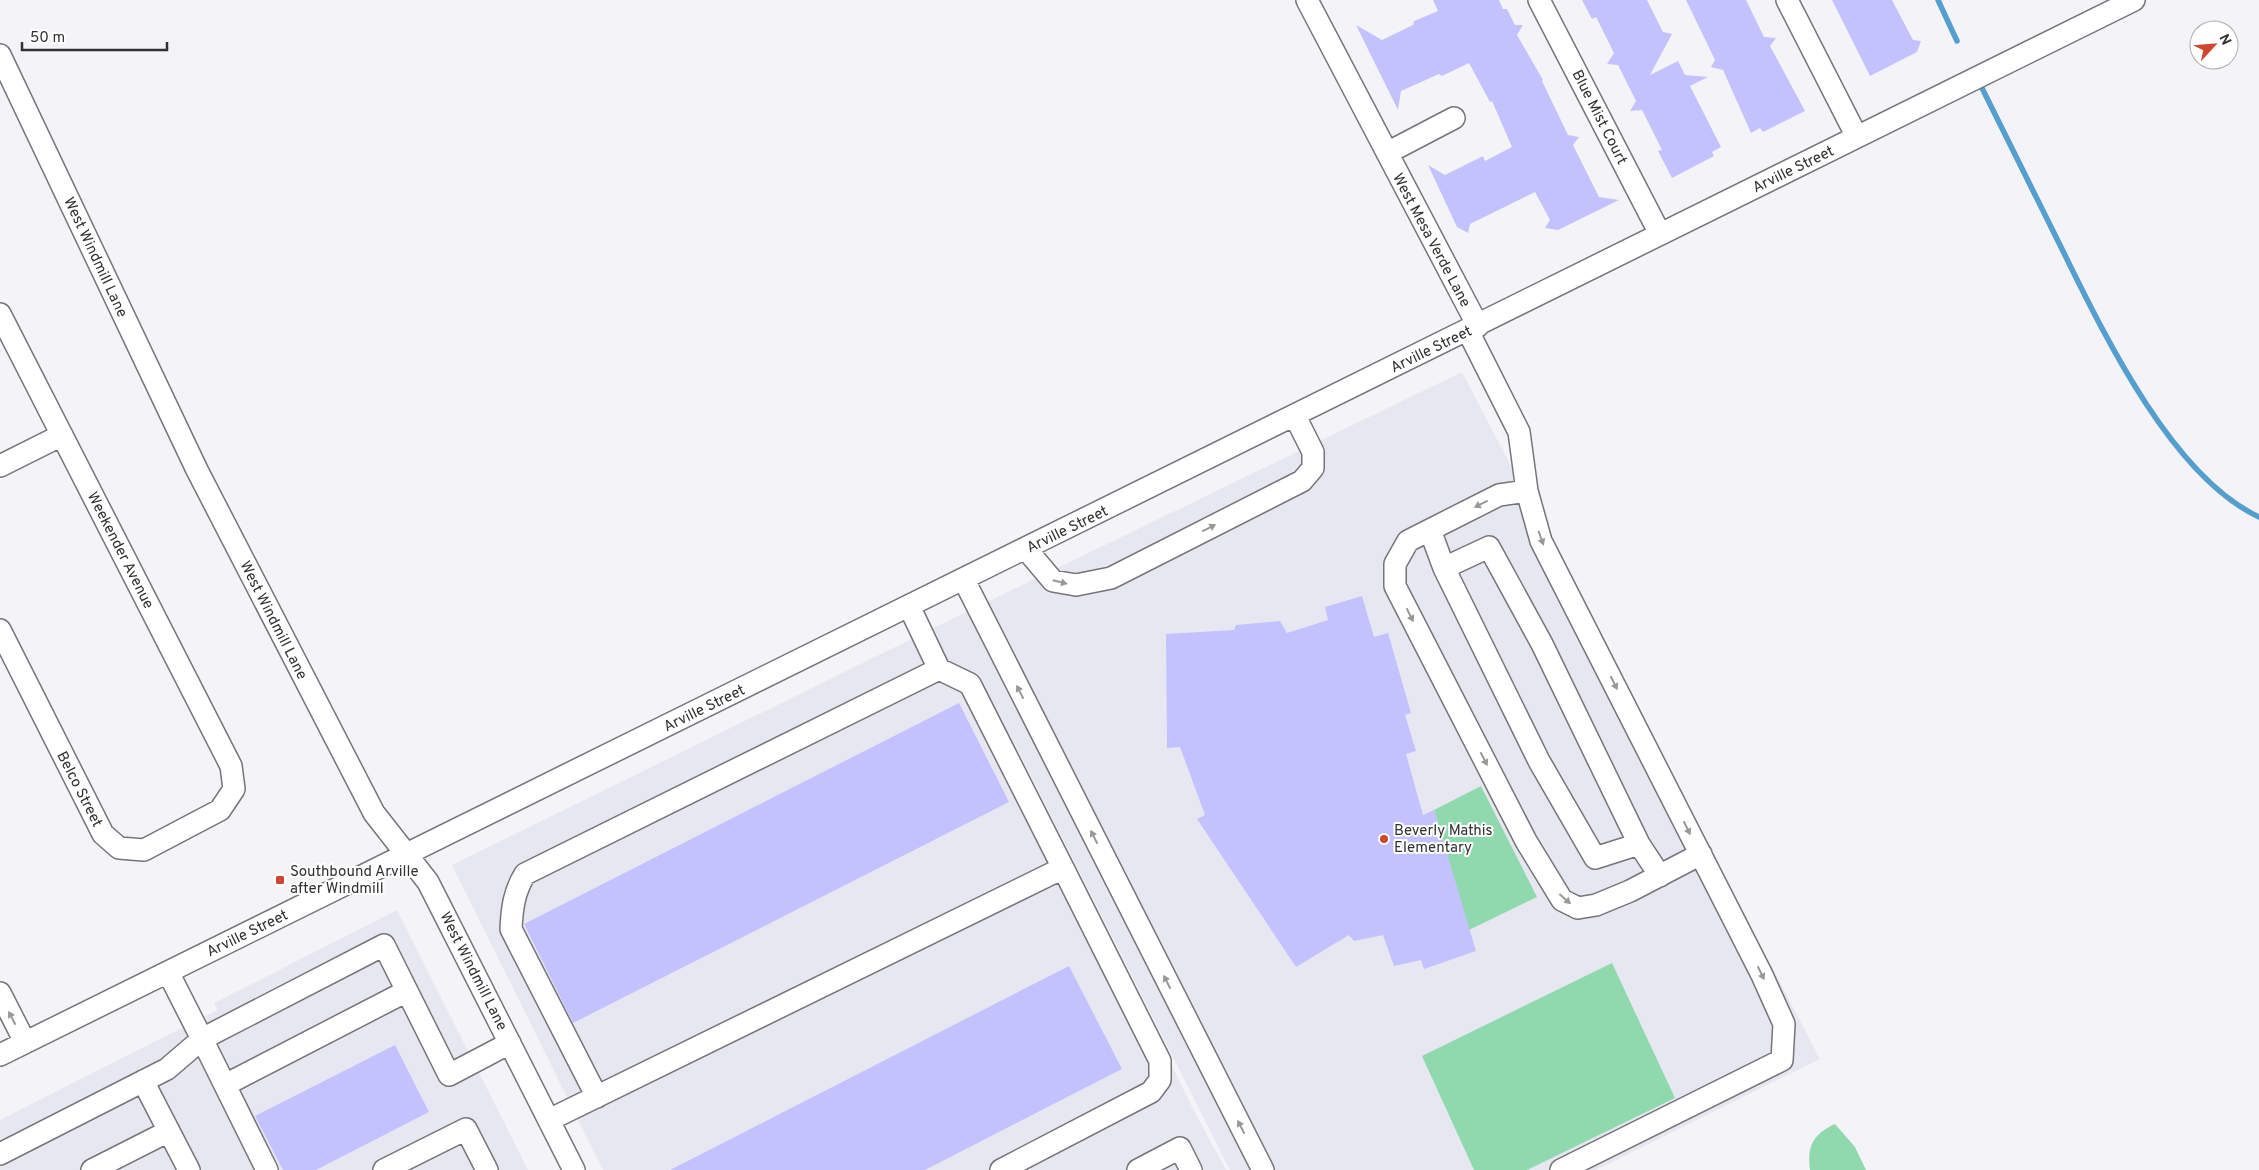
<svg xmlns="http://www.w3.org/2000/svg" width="2259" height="1170" font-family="Overpass,sans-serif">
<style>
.built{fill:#e7e7f2}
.green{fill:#90d8ae}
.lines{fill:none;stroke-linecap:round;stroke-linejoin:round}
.stream{stroke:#559fd0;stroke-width:5.5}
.building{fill:#c3c2fe}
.minor-casing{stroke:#757579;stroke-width:24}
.minor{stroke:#fff;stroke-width:21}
.oneway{fill:#989898}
.poi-dot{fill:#d2462e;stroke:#fff;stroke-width:2}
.labels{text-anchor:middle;stroke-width:4;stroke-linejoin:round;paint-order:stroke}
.street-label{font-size:15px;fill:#303132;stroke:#fff}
.poi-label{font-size:15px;fill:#303132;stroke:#fff;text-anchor:start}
</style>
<rect width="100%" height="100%" fill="#f4f4f8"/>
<!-- built -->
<path class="built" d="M1462,372L1820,1059L1596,1170H1230L990,695L1194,1111L1226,1170H603L452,865L952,619Z
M397,910L528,1170H0V1120L217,1010L214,1003Z"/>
<!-- green -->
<path class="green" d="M1481,786L1537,897L1469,930L1434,810Z
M1612,963L1675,1098L1527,1170H1474L1422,1056Z
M1835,1124L1855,1147L1866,1170H1810C1807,1146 1813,1134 1835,1124Z"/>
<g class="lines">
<!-- stream -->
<path class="stream" d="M1938,0L1957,41
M1981,86C2006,137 2032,188 2057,239C2100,326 2169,475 2259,517"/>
</g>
<!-- building -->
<path class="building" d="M1433,0H1499L1503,9H1507L1515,25H1523L1517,35L1543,80L1542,81L1568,135L1579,137L1573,145L1599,197L1619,200L1558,230L1545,228L1550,220L1535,192L1470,224L1468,233L1457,227L1428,165L1445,175L1483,156L1485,161L1512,147L1492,101L1490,102L1469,63L1442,76L1439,74L1401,91L1398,110L1356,25L1382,40L1413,25L1414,21L1438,11Z
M1582,0H1647L1663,32L1672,34L1650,75L1678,61L1685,75L1708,77L1690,86L1721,147L1712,152L1714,156L1672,178L1658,151L1662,150L1642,110L1630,111L1636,101L1618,65L1607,64L1614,53L1596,17L1592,19Z
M1686,0H1746L1764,37L1776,38L1770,46L1805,111L1763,132L1760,128L1751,133L1723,70L1711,67L1715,60Z
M1832,0H1892L1913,40L1921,41L1917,52L1870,76Z
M1362,596L1374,637L1388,633L1411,713L1405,715L1416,751L1406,754L1423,815L1434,810L1476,951L1424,969L1421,960L1394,966L1383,935L1354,941L1349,935L1296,967L1197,819L1205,815L1180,747L1167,748L1166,634L1234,630L1236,625L1280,621L1287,633L1328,620L1325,607Z
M959,703L1009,802L573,1023L524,924Z
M1069,966L1122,1069L925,1170H670Z
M395,1045L429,1112L316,1170H283L255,1116Z"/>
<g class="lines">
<!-- minor casing -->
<g class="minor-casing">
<path id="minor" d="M1307,0L1478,326
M1539,0L1660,234
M1787,0L1857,137
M0,55L197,470L374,813L428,882L574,1170
M1387,153L1454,118
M0,314L231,766L234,789L220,810L144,850L119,848L103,834L0,630
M1468,331L1519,432L1527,491L1541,541L1762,975L1784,1024L1782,1060L1561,1170
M0,466L62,435
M1527,491L1499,495L1408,541L1395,564V586L1526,841L1562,900L1578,908L1596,905L1630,891L1701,854
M1430,530L1444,568L1539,761L1595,858L1639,844
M1026,549L1053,581L1076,585L1111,578L1302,481L1313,468V452L1295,416
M1444,568L1489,547L1542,644L1639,844L1660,876
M964,580L1263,1170
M168,972L202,1039L384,945L449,1075L510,1043
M0,993L25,1042
M0,1055L2134,0
M143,1081L189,1170
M225,1085L407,991
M597,1097L511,929C512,908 514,892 525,874L939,669
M549,1120L1063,868L970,684L939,669L909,606
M0,1154L167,1069L202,1039L267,1170
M92,1170L169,1131
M384,1170L466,1129L487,1170
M1001,1170L1151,1092L1160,1080V1061L1063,868
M1138,1170L1180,1148L1191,1170"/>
</g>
<!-- minor -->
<use href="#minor" class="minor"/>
</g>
<!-- one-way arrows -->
<defs><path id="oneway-solid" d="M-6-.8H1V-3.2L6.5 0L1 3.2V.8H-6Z" transform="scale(1.25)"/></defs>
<g class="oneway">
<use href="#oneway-solid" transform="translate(1481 504) rotate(153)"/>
<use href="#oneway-solid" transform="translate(1209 528) rotate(-27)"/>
<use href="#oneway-solid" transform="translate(1541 538) rotate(70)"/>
<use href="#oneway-solid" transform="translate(1060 582) rotate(14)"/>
<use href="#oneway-solid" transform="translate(1410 615) rotate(63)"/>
<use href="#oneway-solid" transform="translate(1614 683) rotate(63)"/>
<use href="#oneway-solid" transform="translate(1020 692) rotate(-117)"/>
<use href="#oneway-solid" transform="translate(1484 759) rotate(63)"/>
<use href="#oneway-solid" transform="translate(1687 828) rotate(63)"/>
<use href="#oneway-solid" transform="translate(1094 837) rotate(-117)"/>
<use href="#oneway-solid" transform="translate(1565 899) rotate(41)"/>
<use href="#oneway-solid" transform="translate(1761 973) rotate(64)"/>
<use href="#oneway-solid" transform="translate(1167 982) rotate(-117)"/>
<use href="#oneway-solid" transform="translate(12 1018) rotate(-117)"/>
<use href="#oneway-solid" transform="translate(1241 1127) rotate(-117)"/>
</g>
<!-- markers -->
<g class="poi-dot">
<circle cx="1384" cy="839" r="5"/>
<rect x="275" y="875" width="10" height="10" rx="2.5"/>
</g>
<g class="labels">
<!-- street labels -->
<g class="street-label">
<text transform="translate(1600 117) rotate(63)" y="5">Blue Mist Court</text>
<text transform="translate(1793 169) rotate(-26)" y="5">Arville Street</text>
<text transform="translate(1432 240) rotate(62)" y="5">West Mesa Verde Lane</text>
<text transform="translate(96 257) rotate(65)" y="5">West Windmill Lane</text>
<text transform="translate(1431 349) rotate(-26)" y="5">Arville Street</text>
<text transform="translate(1067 529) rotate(-26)" y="5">Arville Street</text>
<text transform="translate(121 550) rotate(63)" y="5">Weekender Avenue</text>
<text transform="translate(274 620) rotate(63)" y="5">West Windmill Lane</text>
<text transform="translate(704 708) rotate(-26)" y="5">Arville Street</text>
<text transform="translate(80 789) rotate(63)" y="5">Belco Street</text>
<text transform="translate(247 933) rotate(-26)" y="5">Arville Street</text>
<text transform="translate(474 971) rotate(63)" y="5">West Windmill Lane</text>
</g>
<!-- poi labels -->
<g class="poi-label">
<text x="1394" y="835">Beverly Mathis<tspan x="1394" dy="17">Elementary</tspan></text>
<text x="290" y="876">Southbound Arville<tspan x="290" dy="17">after Windmill</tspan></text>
</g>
</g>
<!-- north arrow -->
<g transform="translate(2214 45) rotate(64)"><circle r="24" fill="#ffffff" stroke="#acadad"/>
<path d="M0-4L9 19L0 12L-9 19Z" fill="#d2462e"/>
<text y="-8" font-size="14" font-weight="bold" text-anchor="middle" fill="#303132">N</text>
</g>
<!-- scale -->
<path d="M22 42v8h145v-8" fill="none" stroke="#303132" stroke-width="2.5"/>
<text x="30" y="42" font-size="15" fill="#303132" stroke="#ffffff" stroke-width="4" paint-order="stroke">50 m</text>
</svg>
